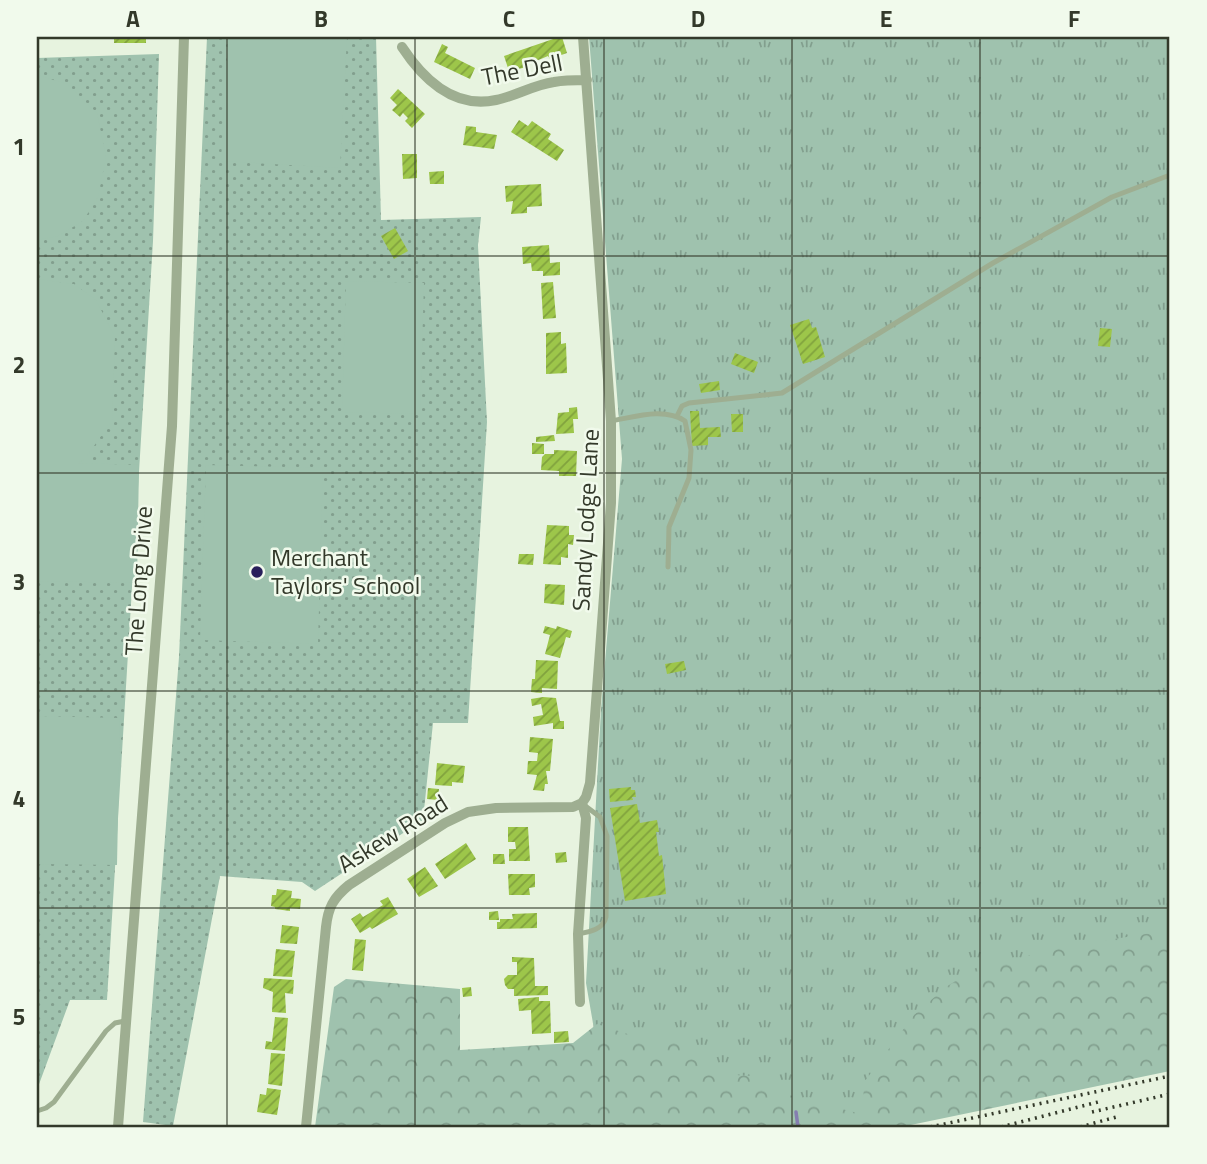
<svg xmlns="http://www.w3.org/2000/svg" width="1207" height="1164" font-family="'Titillium Web',sans-serif">
<style>
.grass{fill:url(#grass-tufts)}
.forest{fill:url(#forest-crowns)}
.park{fill:url(#park-dots)}
.pitch{fill:#9fc2ae}
.lines{fill:none;stroke-linecap:round;stroke-linejoin:round}
.stream{stroke:#857eb0;stroke-width:3.5}
.building{fill:url(#building-hatch)}
.service{stroke:#9eae91;stroke-width:5}
.minor{stroke:#9eae91;stroke-width:10}
.rail{stroke:#33392a;stroke-width:3.5;stroke-dasharray:2 5;stroke-linecap:butt}
.grid{fill:none;stroke:#33392a;stroke-width:2;stroke-opacity:0.55}
.poi-dot{fill:#291f5b;stroke:#f1faec;stroke-width:2.5}
.labels{text-anchor:middle;stroke-width:5;stroke-linejoin:round;paint-order:stroke}
.street-label{font-size:24px;fill:#33392a;stroke:#f1faec}
.poi-label{font-size:24px;fill:#33392a;stroke:#f1faec;text-anchor:start}
.neatline{fill:none;stroke:#33392a;stroke-width:2.5}
.grid-label{font-size:23px;text-anchor:middle;font-weight:bold;fill:#33392a}
</style>
<defs>
<pattern id="grass-tufts" width="24" height="20" patternUnits="userSpaceOnUse" patternTransform="scale(1.75)"><rect width="24" height="20" fill="#9fc2ae"/><path d="M3 7l-1-3M5 7V3M7 7l1-3M15 17l-1-3M17 17v-4M19 17l1-3" fill="none" stroke="#829f8e"/></pattern>
<pattern id="forest-crowns" width="20" height="18" patternUnits="userSpaceOnUse" patternTransform="scale(1.75)"><rect width="20" height="18" fill="#9fc2ae"/><path d="M2 6a3 3 0 1 1 6 0M12 15a3 3 0 1 1 6 0" fill="none" stroke="#829f8e"/></pattern>
<pattern id="park-dots" width="8" height="8" patternUnits="userSpaceOnUse" patternTransform="scale(1.75)"><rect width="8" height="8" fill="#9fc2ae"/><path d="M2 2h.1M6 6h.1" fill="none" stroke="#829f8e" stroke-width="1.8" stroke-linecap="round"/></pattern>
<pattern id="building-hatch" width="6" height="6" patternUnits="userSpaceOnUse" patternTransform="scale(1.75)"><rect width="6" height="6" fill="#9dc64a"/><path d="M-1 1l2-2M0 6l6-6M5 7l2-2" fill="none" stroke="#81a23e"/></pattern>
</defs>
<rect width="100%" height="100%" fill="#e7f3df"/>
<!-- grass -->
<path class="grass" d="M589,37H1170V1037L861,1115L611,1127L586,983L601,710L622,459Z"/>
<!-- forest -->
<path class="forest" d="M1170,930V1071L901,1127H315L334,987L346,979L460,989V1050L573,1043L597,1024L643,1039L670,1034L695,1047L716,1069L734,1075L754,1076L778,1085L789,1095L861,1114L865,1081L914,1015L946,987L979,966L1010,961L1052,949Z"/>
<!-- park -->
<path class="park" d="M207,37H376L381,220L481,217L478,245L487,422L468,723H433L423,820L315,891L302,882L220,876L173,1126L143,1122L179,657Z
M159,54L153,241L107,1000H70L38,1087L37,58Z"/>
<!-- pitch -->
<path class="pitch" d="M228,37H347L340,168L221,161Z
M37,75L67,84L97,113L106,157L98,197L83,221L58,236L37,240Z
M37,279L74,284L96,300L115,337L112,420L85,459L78,463L139,465L137,583L37,581Z
M346,281L424,283L420,414L342,412Z
M206,465L323,468L318,644L200,640Z
M37,716L120,718L117,865L37,864Z"/>
<g class="lines">
<!-- stream -->
<path class="stream" d="M796,1112L798,1127"/>
</g>
<!-- building -->
<path class="building" d="M114,37H146V43H114Z
M559,37H562L567,53L550,59L548,56L536,61L535,58L525,62L527,67L509,71L504,56Z
M442,44L448,47L445,53L475,68L470,79L434,62Z
M398,89L425,114L412,128L405,121L408,118L403,113L400,117L392,110L397,105L390,98Z
M519,120L528,126L532,121L551,134L548,139L564,150L557,161L511,132Z
M466,126L476,127V132L497,135L494,149L463,145Z
M402,154H417V178L403,179Z
M444,171V184H430L429,172Z
M541,184L542,206L527,207V213L511,214L513,201L506,202L505,186Z
M395,228L408,251L394,259L381,236Z
M549,245L550,263L560,262V275L543,276V271H532L531,263L523,264L522,247Z
M553,282L556,318L543,319L541,283Z
M809,319L812,328L816,327L825,357L803,364L790,325Z
M1100,328L1112,329L1110,347L1098,346Z
M561,332V344L566,343L567,373L546,374V333Z
M735,353L758,362L754,373L731,364Z
M719,381L720,390L701,393L699,384Z
M577,407L578,419H573L574,433L556,434L558,413L569,412V408Z
M690,411H699L700,428L720,427L721,437H708V445L692,446Z
M731,414H743V432H732Z
M554,435L555,441L536,442V437Z
M532,443L544,444V454H532Z
M554,450L577,451L576,476H559V471L541,470L542,457L545,454H554Z
M547,525L569,526V535H574L573,545L568,544V558L561,557V565L543,564Z
M519,554H534L533,565L518,564Z
M545,584L565,585L564,605L544,603Z
M545,626L556,629L557,626L572,631L570,638L566,637L560,658L545,654L550,635L543,633Z
M536,660L558,661L557,689L542,688V693L531,692L532,679H535Z
M684,661L686,670L667,674L665,664Z
M543,697L556,698L560,721H564V729H553V723L534,726L533,717L543,715L541,704L532,706L531,699Z
M530,737L553,739L550,771H546L548,784H545L544,791L533,790L537,775L527,774L528,761H537L538,753L529,752Z
M437,763L465,766L463,783L452,782V786L435,785Z
M631,787V790H635L636,797H632L633,800L610,802L609,789Z
M428,788L439,789L438,800L427,799Z
M637,804L640,823L657,820L659,832H656L659,856L662,855L666,894L625,901L610,808Z
M508,827H528L530,861H509V849H516L515,842H508Z
M466,843L476,859L445,879L435,864Z
M566,852L567,862L556,863L555,853Z
M493,854H504L505,864H493Z
M425,867L438,886L419,897L407,879Z
M508,874H535V887L529,888L530,895H509Z
M277,889L292,891L291,898L301,899L300,909L290,908V911L275,909V907L271,906L272,895H276Z
M388,897L398,914L372,929L370,927L360,933L351,919L360,913L363,917L383,905L380,901Z
M498,911L499,920H489V912Z
M537,913V928L497,929V922H500V919H513L512,914Z
M282,925L299,927L297,944L280,943Z
M355,939L366,940L363,971L352,970Z
M276,949L295,951L292,977L273,976Z
M512,957L534,958L535,986H548V995L514,996V989H508L505,985L504,979L508,975H517V962H512Z
M264,978L294,980L293,994L285,993L286,1013L272,1012L273,992L263,988Z
M471,987L472,996L463,997L462,988Z
M539,997V1001H550L551,1033L532,1034L531,1010L519,1011L518,999Z
M275,1017L288,1018L285,1051L265,1049L266,1041L272,1042Z
M568,1031L569,1042L554,1043V1032Z
M271,1053L285,1054L282,1086L268,1084Z
M267,1088L281,1090L277,1115L257,1112L260,1094L266,1095Z"/>
<g class="lines">
<!-- service -->
<path class="service" d="M677,416L682,406L689,403L782,393L993,263L1112,197L1170,175
M611,421C635,417 664,407 685,421L691,450L689,478L669,527L668,567
M578,934C589,932 603,930 606,917L607,836L600,817L584,805
M37,1111L46,1108L54,1102L106,1031L115,1023L125,1021"/>
<!-- minor -->
<path class="minor" d="M402,47C423,79 454,109 496,100C516,96 533,85 554,82C564,80 576,80 587,80
M580,1002L578,934L586,818L582,803L586,797L590,783L611,503V421L583,37
M118,1127L172,426L184,37
M306,1127L326,927C328,908 333,898 349,885L445,823L468,812L496,808L573,807L582,803"/>
<!-- rail -->
<path class="rail" d="M1092,1112L1170,1094
M930,1127L1170,1076
M1001,1127L1102,1101
M1080,1127L1120,1116"/>
</g>
<!-- grid -->
<path class="grid" d="M227,37V1127M415,37V1127M604,37V1127M792,37V1127M980,37V1127M37,256H1170M37,473H1170M37,691H1170M37,908H1170"/>
<!-- markers -->
<circle class="poi-dot" cx="257" cy="572" r="7"/>
<g class="labels">
<!-- street labels -->
<g class="street-label">
<text transform="translate(522 70) rotate(-11)" y="8">The Dell</text>
<text transform="translate(586 520) rotate(-87)" y="8">Sandy Lodge Lane</text>
<text transform="translate(139 581) rotate(-86)" y="8">The Long Drive</text>
<text transform="translate(393 834) rotate(-32)" y="8">Askew Road</text>
</g>
<!-- poi labels -->
<g class="poi-label">
<text x="271" y="566">Merchant<tspan x="271" dy="28">Taylors' School</tspan></text>
</g>
</g>
<!-- border -->
<rect width="1207" height="1164" fill="none" stroke="#f1faec" stroke-width="77"/>
<rect x="38" y="38" width="1130" height="1088" class="neatline"/>
<g class="grid-label">
<text x="133" y="27">A</text>
<text x="321" y="27">B</text>
<text x="509" y="27">C</text>
<text x="698" y="27">D</text>
<text x="886" y="27">E</text>
<text x="1074" y="27">F</text>
<text x="19" y="155">1</text>
<text x="19" y="373">2</text>
<text x="19" y="590">3</text>
<text x="19" y="807">4</text>
<text x="19" y="1025">5</text>
</g>
</svg>
